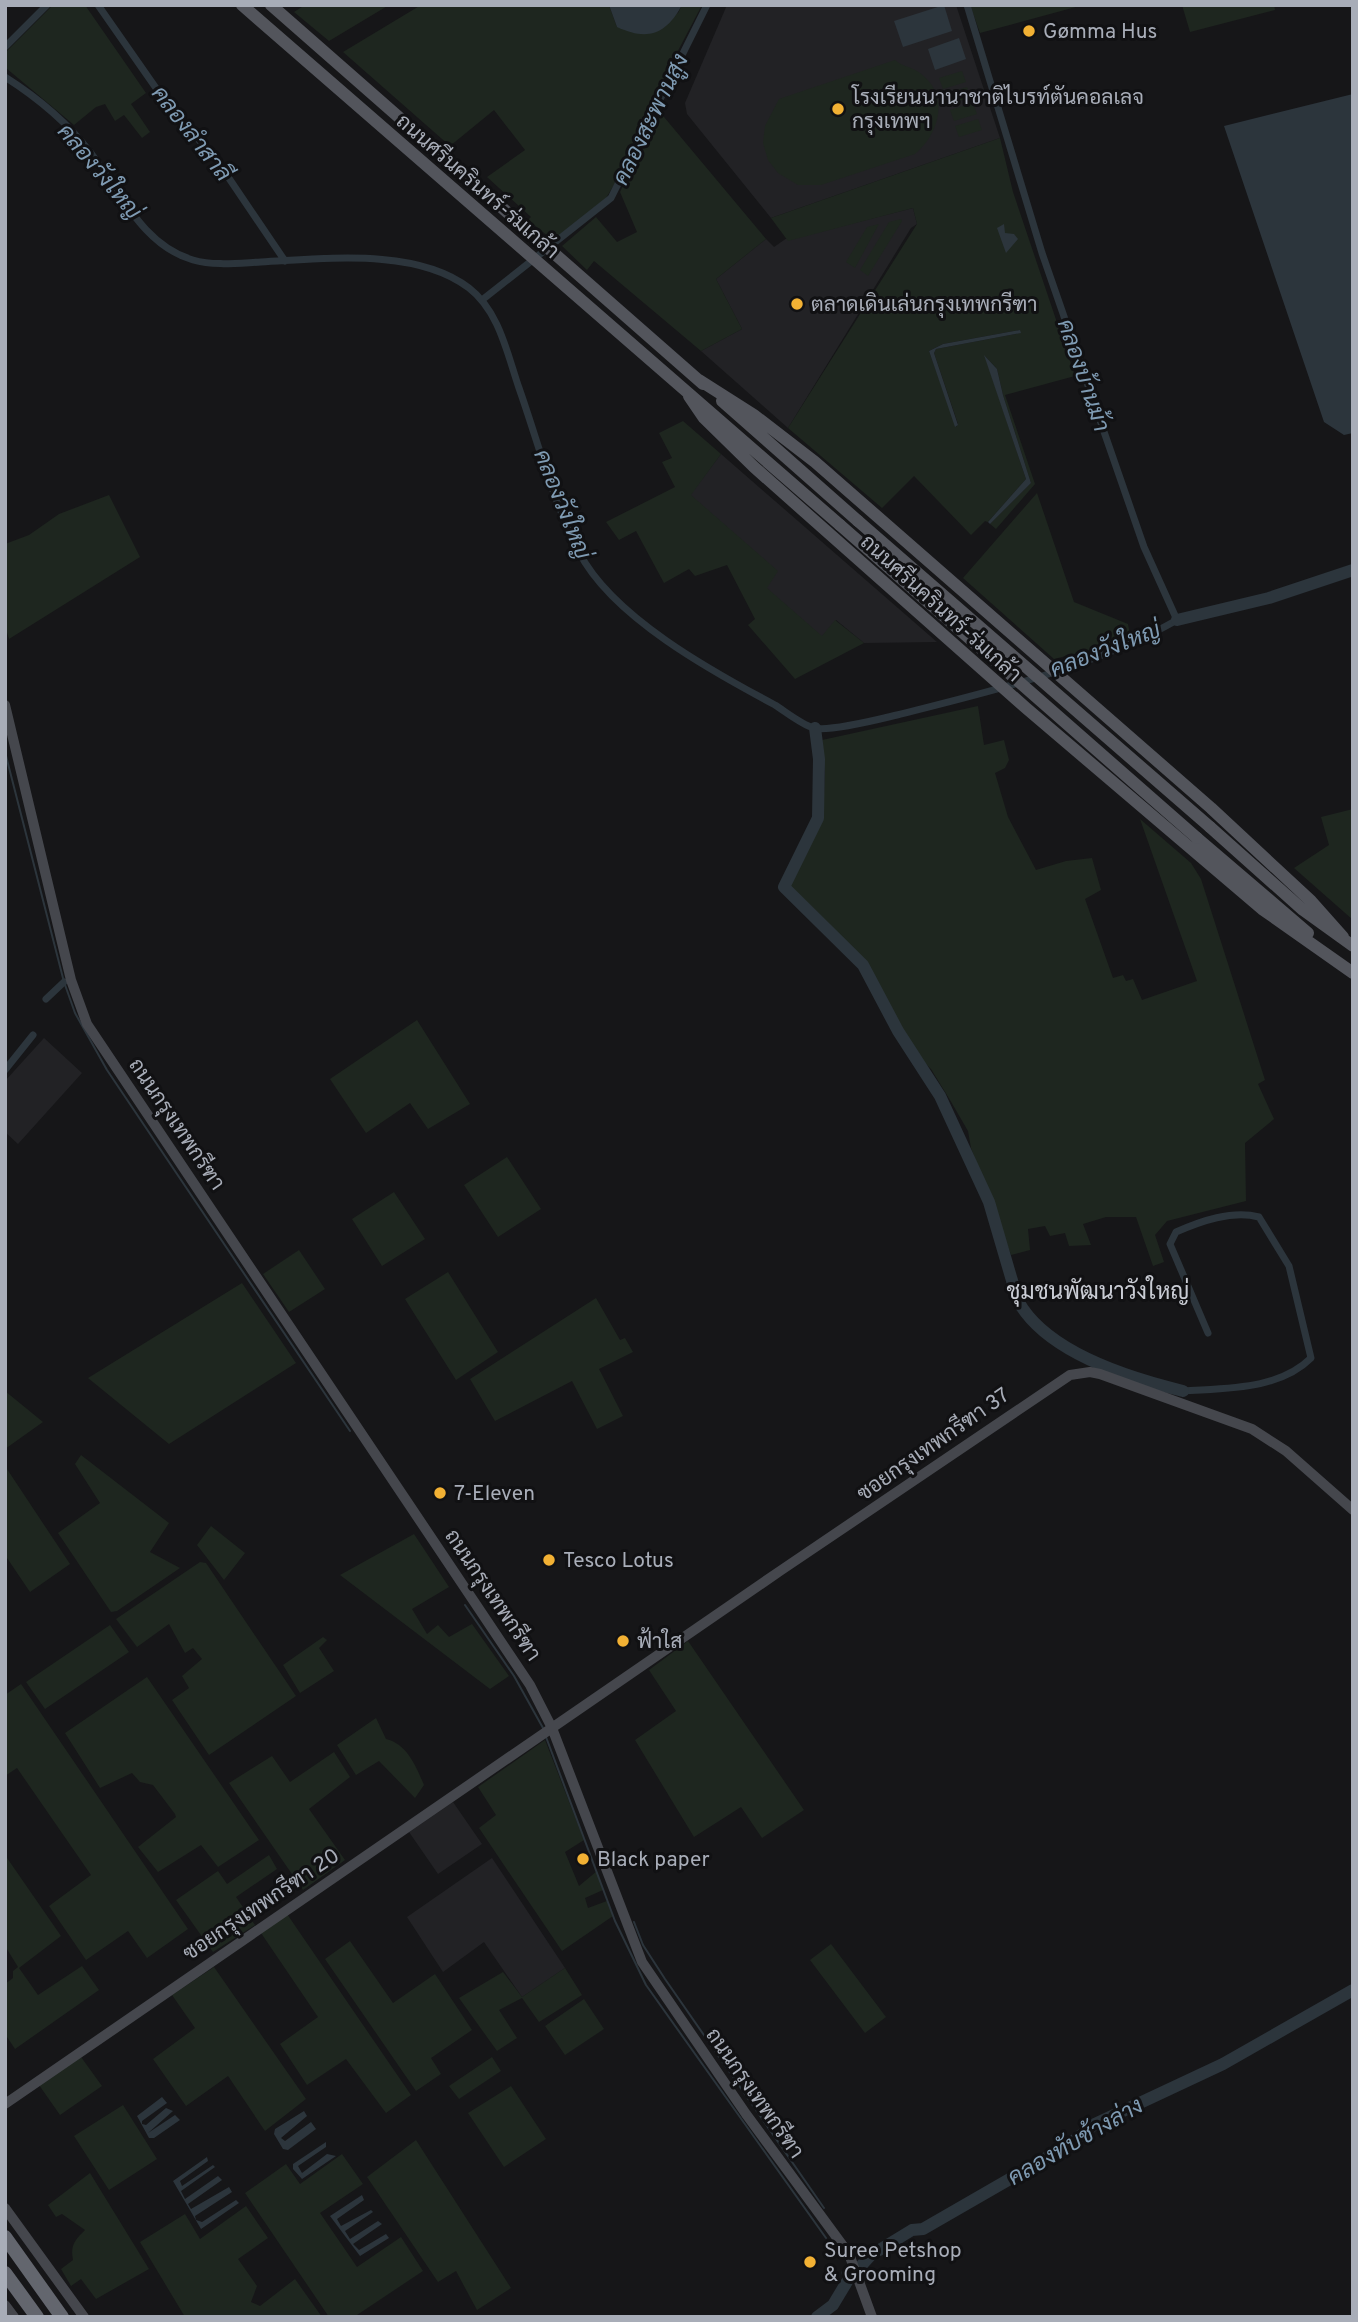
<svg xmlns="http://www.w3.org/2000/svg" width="1358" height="2322" font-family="Overpass,Sarabun,sans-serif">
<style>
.built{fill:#222225}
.green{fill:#1e261f;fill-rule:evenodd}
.water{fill:#2c353c}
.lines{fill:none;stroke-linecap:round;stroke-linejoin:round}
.stream{stroke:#2c353c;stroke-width:2}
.canal{stroke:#2c353c;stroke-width:7}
.river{stroke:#2c353c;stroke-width:12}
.secondary{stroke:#45474d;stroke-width:10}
.primary{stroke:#53555c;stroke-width:12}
.highway{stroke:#63666e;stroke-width:14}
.primary-bridge{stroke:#53555c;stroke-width:12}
.poi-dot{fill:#f2b134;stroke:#111113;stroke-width:2.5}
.labels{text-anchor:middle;stroke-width:6;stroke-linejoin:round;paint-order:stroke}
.poi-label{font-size:21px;fill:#a8adb8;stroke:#111113;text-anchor:start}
.street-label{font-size:21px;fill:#a8adb8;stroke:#111113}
.water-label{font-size:23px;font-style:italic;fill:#7f9bb3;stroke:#111113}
.neighbourhood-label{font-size:23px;fill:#c9ccd4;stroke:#111113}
</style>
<rect width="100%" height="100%" fill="#161618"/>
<!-- built -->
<path class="built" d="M727,5H956L1000,138L771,218L687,114L685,103Z
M913,208L917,224L911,228L788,428L701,351L742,329L716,279L766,239L774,247L787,238L788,240Z
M721,454L937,642L864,643L836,620L822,637L766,588L777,571L690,495Z
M44,1038L82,1073L18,1144L5,1132V1081Z
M453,1802L482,1844L438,1874L409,1832Z
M492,1858L565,1968L522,1997L484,1942L443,1972L407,1917Z"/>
<!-- green -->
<path class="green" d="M53,5H85L146,93L131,104L150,132L142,138L124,115L115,121L105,104L96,107L74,125L6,68L5,53Z
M305,5H389L329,41L294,12Z
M421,5H609L617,27L678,13L682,5H702L670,66L617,180L606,198L554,241L528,220L531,217L487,177L525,150L494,110L450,146L343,52Z
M970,5H1083L980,33Z
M1182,5H1274L1275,10L1190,32Z
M895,60C901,66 912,67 920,73C950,95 940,133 915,154L821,185H798L778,173L768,160L763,143L765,126L779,99Z
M962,71L966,82L943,89L939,78Z
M967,87L971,97L948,105L944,94Z
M973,103L977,114L954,121L950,110Z
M659,111L766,239L716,279L742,329L701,351L594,261L587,270L562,246L596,217L617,242L637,232L620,192Z
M978,119L982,130L959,137L955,126Z
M1000,138L1013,192L1075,376L1005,395L1035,484L996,529L990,524L1031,483L1003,395L997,369L985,356L1026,479L988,522L985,521L971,535L914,476L882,508L788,428L917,224L913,208L788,241L771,218ZM1020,330V333L936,349L934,353L958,424L956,427L929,351L943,344Z
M901,219L902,221L868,276L860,270L889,222Z
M879,224L855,268L846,262L867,227Z
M683,421L721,454L691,495L778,571L767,588L822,636L835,620L864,643L795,679L748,625L755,619L727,565L695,576L689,569L664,583L636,531L619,540L606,522L675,487L662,462L672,458L659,433Z
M1037,493L1074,602L1128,624L1131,640L1054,659L963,578Z
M109,495L140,557L9,639L5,626V544L29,535L59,514Z
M978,706L984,745L1004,740L1009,760L1005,768L995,773L1008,817L1036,870L1066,861L1092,858L1101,890L1085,899L1113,978L1123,975L1126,981L1133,979L1142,1000L1197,981L1140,819L1191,863L1201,879L1265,1080L1258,1084L1274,1119L1245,1143L1246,1201L1167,1221L1155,1235L1164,1262L1153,1266L1136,1217H1106L1083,1224L1091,1245L1069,1246L1065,1233L1050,1236L1045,1226L1028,1229L1030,1250L1011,1255L971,1148L968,1131L950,1100L931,1069L916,1054L861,956L788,884L823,816L825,772L822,740Z
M1353,809V920L1294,868L1329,845L1321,817Z
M417,1020L470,1104L428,1129L410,1103L366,1133L330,1079Z
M507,1157L541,1209L498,1237L464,1185Z
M394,1192L425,1239L382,1266L352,1219Z
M299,1250L325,1289L289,1312L263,1274Z
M448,1272L498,1352L456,1380L405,1299Z
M242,1283L296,1363L169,1444L88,1378Z
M596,1298L620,1340L625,1338L633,1352L599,1369L623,1416L597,1429L572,1381L495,1421L470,1379Z
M5,1391L43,1422L5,1449Z
M81,1455L169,1523L150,1552L180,1568L117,1611L111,1612L58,1533L100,1503L75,1464Z
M5,1466L70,1564L30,1592L5,1555Z
M211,1526L245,1553L224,1580L197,1545Z
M414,1534L449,1587L412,1609L427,1634L438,1625L449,1637L472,1624L509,1676L490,1689L340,1575Z
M200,1562L206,1563L296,1696L209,1755L172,1700L189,1688L182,1676L202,1659L193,1648L185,1653L169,1624L137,1647L116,1619Z
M110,1625L129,1652L45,1709L26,1682Z
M323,1637L327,1640L319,1648L334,1671L300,1693L283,1665Z
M688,1641L804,1810L762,1838L741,1807L694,1837L635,1740L676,1711L649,1670Z
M147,1677L259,1840L218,1867L201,1845L158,1872L138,1847L176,1817L175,1814L153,1785L140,1782L132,1773L100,1788L65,1733Z
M21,1684L188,1929L147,1958L128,1931L86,1960L49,1906L91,1875L17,1768L5,1776V1695Z
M376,1718L386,1739C407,1744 416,1766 424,1785L415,1798L379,1761L356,1775L337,1745Z
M545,1740L584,1840L565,1852L579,1886L597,1871L603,1890L585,1898L588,1908L607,1901L613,1916L562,1951L479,1828L496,1815L478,1787Z
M334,1752L350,1777L309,1809L345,1860L303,1890L229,1783L272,1756L290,1782Z
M5,1855L61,1936L19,1968L38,1995L82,1966L99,1990L15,2049L5,2034V1984L13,1978V1971L18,1967L5,1946Z
M269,1855L277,1869L236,1897L255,1925L213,1952L176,1900L218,1871L227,1884Z
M287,1914L411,2095L386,2113L346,2059L307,2085L280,2044L318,2017L261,1933Z
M350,1941L393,2003L435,1974L472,2030L431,2058L441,2074L416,2091L325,1959Z
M831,1944L886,2017L865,2033L810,1960Z
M214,1967L306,2099L265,2131L228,2076L186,2106L153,2059L195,2028L172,1995Z
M565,1968L582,1995L539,2022L522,1998L499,2010L517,2038L497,2051L459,1998L503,1972L522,1997Z
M584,1999L604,2029L565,2055L545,2026Z
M81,2057L102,2086L60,2115L39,2085Z
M492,2057L501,2071L459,2099L449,2086Z
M511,2086L546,2139L504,2167L468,2113Z
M123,2105L157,2159L109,2190L74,2136Z
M416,2140L511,2288L477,2310L456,2271L438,2282L367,2177Z
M342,2154L363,2184L320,2213L357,2267L401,2237L423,2271L354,2317H329L245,2193L286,2164L300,2184Z
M90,2173L149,2269L96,2299L81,2279L71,2286L61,2269L73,2260C70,2245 75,2240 85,2230L62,2214L56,2217L48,2205Z
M246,2206L268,2238L238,2259L257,2286L251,2302L260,2306L295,2279L322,2317H185L140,2242L185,2214L200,2239Z"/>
<!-- water -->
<path class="water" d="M609,5H682C666,35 647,41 617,27Z
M944,5L952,31L903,47L894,21Z
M959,38L966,59L935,70L928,49Z
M1353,94V433L1344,435L1324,422L1224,126Z
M1004,224L1005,233L1014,234L1018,239L1006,253L997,228Z
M1020,330L1021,333L936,349L934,353L958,425L955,427L929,351L943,344Z
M984,355L997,369L1003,395L1031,483L990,524L988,522L1026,479Z
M162,2097L167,2103L142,2121V2124L146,2125L166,2108L173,2111L148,2133L175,2115L180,2120L154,2138H149L137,2116Z
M304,2111L307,2116L281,2138L285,2141L311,2122L316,2129L288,2150L283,2149L274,2134L275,2129Z
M326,2142V2147L298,2166L302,2173L327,2154L336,2156L302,2179L293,2169V2164Z
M207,2157L208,2161L180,2181L182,2186L213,2165L215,2167L181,2191L185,2199L218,2176L222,2180L188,2204L191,2209L229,2187L232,2192L195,2216L196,2220L202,2222L236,2200L239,2203L201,2229L173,2181Z
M362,2195L364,2200L337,2219L341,2226L371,2210L373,2212L345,2231L350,2239L378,2221L382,2224L353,2244L359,2250L386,2234L389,2238L360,2256L330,2216Z"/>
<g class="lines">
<!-- stream -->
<path class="stream" d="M5,752L64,982L75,1013L107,1070L350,1431
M465,1605L514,1676L543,1728
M546,1737L615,1921L646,1985L826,2238
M634,1922L643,1945L665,1979L824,2208
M853,2249L863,2263"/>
<!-- canal -->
<path class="canal" d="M98,5L165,101L218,162L285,261
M5,47L47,5
M5,77C38,98 67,122 90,152C120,191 142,245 193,260C214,266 239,263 261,262C323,259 416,247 469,288C499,311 507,353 519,388C538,442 553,501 579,552C612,617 713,672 775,705C786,712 802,725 814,728C830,732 880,719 897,715C988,692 1095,667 1177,620L1144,547L1042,253L967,5
M482,300L611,198L707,5
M46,999L64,982
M5,1070L33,1035
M1183,1391C1226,1388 1279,1390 1311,1358L1289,1266L1259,1217C1232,1210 1201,1221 1176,1232L1170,1244L1208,1333
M845,2273L848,2280"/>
<!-- river -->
<path class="river" d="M1177,620L1269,598L1353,570
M815,728L819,759L818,818L784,887L863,965L898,1031L940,1096L989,1202L1018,1301C1046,1352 1129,1378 1183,1391
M817,2317L833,2305L848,2280L871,2255L912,2230L923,2229L1067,2146L1095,2124L1223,2064L1353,1990"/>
<!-- secondary -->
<path class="secondary" d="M5,705L71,980L87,1024L530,1685L552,1728L642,1962L746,2114L849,2254L872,2317
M5,2104L780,1571L1070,1375L1090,1372L1100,1374L1252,1429L1286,1451L1353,1510
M5,2208L84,2317
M5,2305L14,2317"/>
<!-- primary -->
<path class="primary" d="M242,5L840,525
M271,5L703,384
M699,380L754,415L815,462L1211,808L1311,901L1343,937
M689,396L704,418L754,467L1026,708L1262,909L1353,973
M722,401L858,521
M1210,827L1303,910L1353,946
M1197,838L1308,933"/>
<!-- highway -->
<path class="highway" d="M5,2237L62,2317
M5,2273L37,2317"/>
<!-- primary-bridge -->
<path class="primary-bridge" d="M858,521L1210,827
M840,525L1197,838"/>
</g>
<!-- markers -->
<g class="poi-dot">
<circle cx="1029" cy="31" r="7"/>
<circle cx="838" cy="109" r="7"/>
<circle cx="797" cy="304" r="7"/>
<circle cx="440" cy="1493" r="7"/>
<circle cx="549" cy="1560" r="7"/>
<circle cx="623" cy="1641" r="7"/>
<circle cx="583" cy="1859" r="7"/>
<circle cx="810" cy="2262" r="7"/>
</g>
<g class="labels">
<!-- poi labels -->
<g class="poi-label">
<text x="1043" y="38">Gømma Hus</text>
<text x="852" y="104">โรงเรียนนานาชาติไบรท์ตันคอลเลจ<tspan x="852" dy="24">กรุงเทพฯ</tspan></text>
<text x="811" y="311">ตลาดเดินเล่นกรุงเทพกรีฑา</text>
<text x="454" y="1500">7-Eleven</text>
<text x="563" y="1567">Tesco Lotus</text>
<text x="637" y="1648">ฟ้าใส</text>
<text x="597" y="1866">Black paper</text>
<text x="824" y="2257">Suree Petshop<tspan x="824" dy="24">&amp; Grooming</tspan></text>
</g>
<!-- street labels -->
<g class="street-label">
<text transform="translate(478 186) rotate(41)" y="7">ถนนศรีนครินทร์-ร่มเกล้า</text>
<text transform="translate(941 608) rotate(42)" y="7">ถนนศรีนครินทร์-ร่มเกล้า</text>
<text transform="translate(177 1124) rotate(56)" y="7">ถนนกรุงเทพกรีฑา</text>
<text transform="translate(933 1444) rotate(-35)" y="7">ซอยกรุงเทพกรีฑา 37</text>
<text transform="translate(493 1595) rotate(56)" y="7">ถนนกรุงเทพกรีฑา</text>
<text transform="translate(261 1904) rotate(-34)" y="7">ซอยกรุงเทพกรีฑา 20</text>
<text transform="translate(755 2093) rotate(55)" y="7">ถนนกรุงเทพกรีฑา</text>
</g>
<!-- water labels -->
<g class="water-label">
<text transform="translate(650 119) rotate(-64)" y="8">คลองสะพานสูง</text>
<text transform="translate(192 133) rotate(52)" y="8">คลองลำสาลี</text>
<text transform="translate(100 171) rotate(50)" y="8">คลองวังใหญ่</text>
<text transform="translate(1084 375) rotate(71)" y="8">คลองบ้านม้า</text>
<text transform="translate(563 504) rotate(68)" y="8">คลองวังใหญ่</text>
<text transform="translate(1105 649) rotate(-21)" y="8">คลองวังใหญ่</text>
<text transform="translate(1075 2141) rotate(-30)" y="8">คลองทับช้างล่าง</text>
</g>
<!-- neighbourhood labels -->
<g class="neighbourhood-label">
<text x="1098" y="1299">ชุมชนพัฒนาวังใหญ่</text>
</g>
</g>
<!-- border -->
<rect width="1358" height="2322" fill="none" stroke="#a8adb8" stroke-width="14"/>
</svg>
